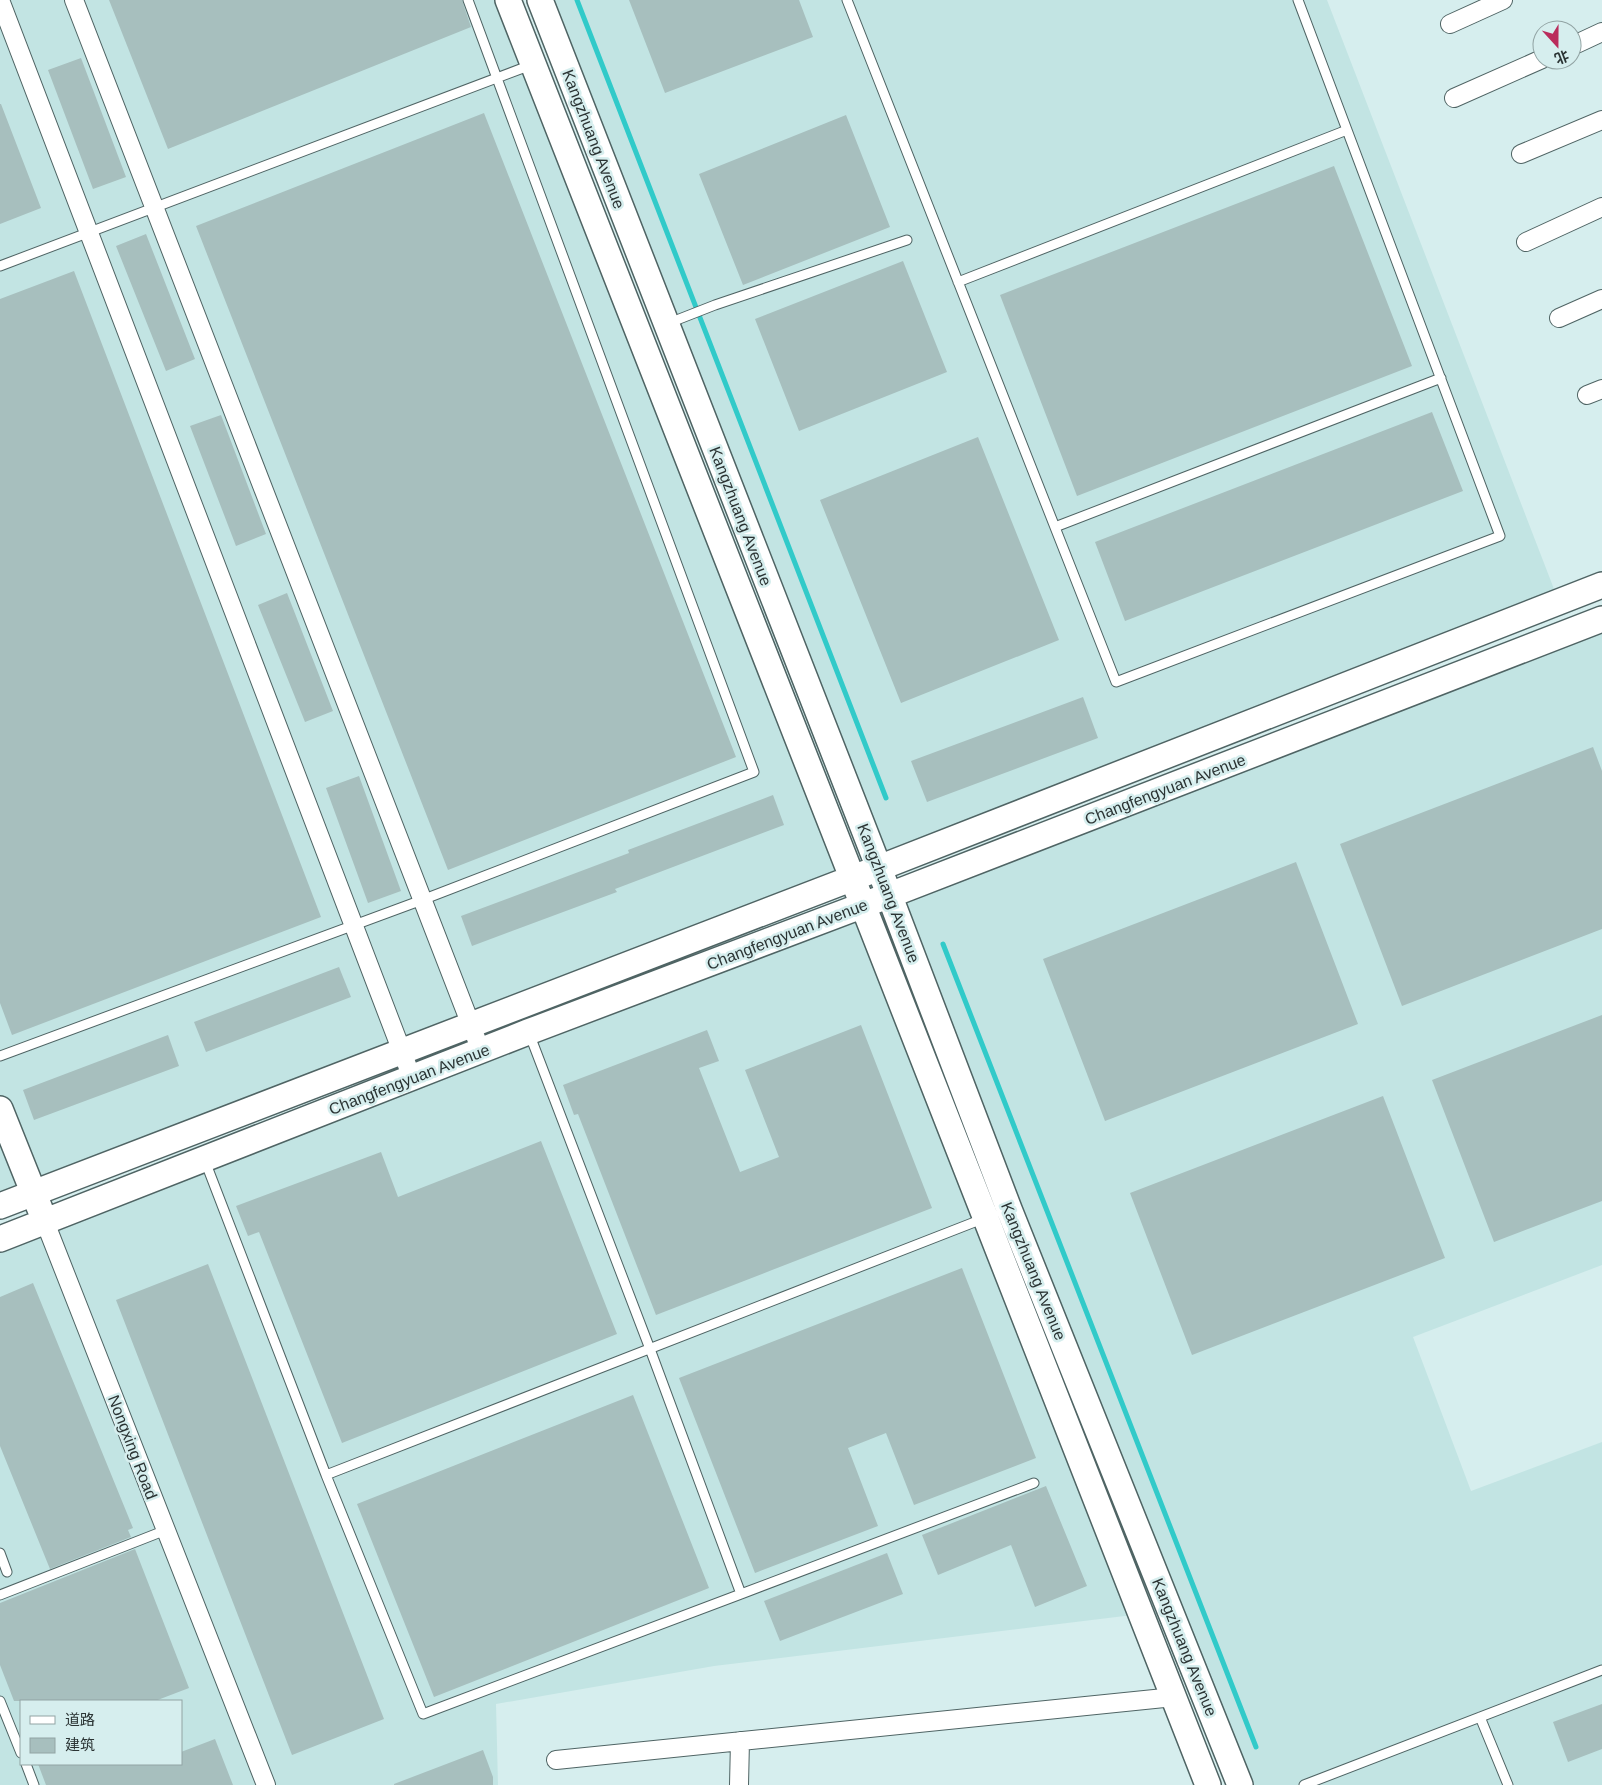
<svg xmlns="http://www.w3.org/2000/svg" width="1602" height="1785" font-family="Arial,'Noto Sans SC',sans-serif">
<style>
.built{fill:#c2e4e3;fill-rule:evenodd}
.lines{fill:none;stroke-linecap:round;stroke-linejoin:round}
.stream{stroke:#31cac9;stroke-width:5}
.building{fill:#a7bfbe}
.lane-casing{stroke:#4f6464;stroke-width:11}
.street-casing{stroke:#4f6464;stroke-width:20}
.secondary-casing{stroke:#4f6464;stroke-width:28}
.lane{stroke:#fff;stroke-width:9}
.street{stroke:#fff;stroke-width:18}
.secondary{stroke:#fff;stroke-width:25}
.labels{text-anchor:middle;stroke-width:5;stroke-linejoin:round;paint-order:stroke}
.street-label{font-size:16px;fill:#2b3434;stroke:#d6eeee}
</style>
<rect width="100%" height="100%" fill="#d6eeee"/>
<!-- built -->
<path class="built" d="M0,0H508L853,878L0,1206Z
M540,0H1327L1559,602L879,868Z
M1602,619V1265L1413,1337L1471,1491L1602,1442V1785H1240L890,895Z
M864,905L1141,1614L714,1666L496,1704L498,1785H0V1239ZM21,1701H181V1764H21Z"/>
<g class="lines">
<!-- stream -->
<path class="stream" d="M577,0L886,798
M943,944L1256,1747"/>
</g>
<!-- building -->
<path class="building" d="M109,0H462L471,27L168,149Z
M629,0H799L813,37L665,93Z
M81,58L126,177L93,189L48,70Z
M0,104H1L41,208L0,224Z
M484,113L736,757L448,870L196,226Z
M846,115L890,227L743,285L699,174Z
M1334,166L1412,366L1077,496L1000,295Z
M146,234L195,359L166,371L116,246Z
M903,261L947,372L799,431L755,319Z
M74,271L321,917L12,1035L0,1003V299Z
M1432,412L1463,491L1125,621L1095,542Z
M221,415L266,534L236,546L190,426Z
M978,437L1059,640L901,703L820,500Z
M287,593L333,711L305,722L258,605Z
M1083,697L1098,738L927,802L911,761Z
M1593,747L1602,771V929L1402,1006L1340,844Z
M359,776L401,891L368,903L326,788Z
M773,795L784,825L615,889L617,892L472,946L461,916L629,853L628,850Z
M1296,862L1358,1024L1105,1121L1043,959Z
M339,967L351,997L206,1052L194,1022Z
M1602,1015V1201L1494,1242L1432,1080Z
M861,1025L932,1208L656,1315L578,1114L574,1115L563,1085L707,1030L719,1061L699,1068L740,1172L779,1157L745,1070Z
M168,1035L179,1066L34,1120L23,1090Z
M1383,1096L1445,1258L1192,1355L1130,1193Z
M541,1141L617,1334L342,1443L259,1232L248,1236L236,1206L381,1152L398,1197Z
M208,1264L384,1719L292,1755L116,1300Z
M962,1268L1036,1458L914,1505L886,1433L848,1448L878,1526L755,1573L679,1378Z
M33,1283L133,1528L128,1530L131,1537L50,1569L0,1446V1297Z
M633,1395L709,1588L434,1697L357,1504Z
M1046,1486L1087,1586L1035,1607L1011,1545L938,1575L922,1535Z
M135,1549L189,1688L155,1701H14L0,1665V1603Z
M887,1553L903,1594L780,1641L764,1601Z
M1602,1704V1749L1568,1762L1553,1722Z
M215,1739L233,1785H46L38,1764H181V1752Z
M483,1750L493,1777V1785H394V1784Z"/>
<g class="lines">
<!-- lane casing -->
<g class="lane-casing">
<path id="lane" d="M847,0L1116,682L1500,536L1298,0
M0,266L531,65
M958,282L1347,130
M669,323L715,305L907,240
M1055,527L1441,378
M0,1056L422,900L754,772L468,0
M205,1161L326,1475L985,1218
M326,1475L423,1714L741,1594L650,1349L529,1033
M0,1553L7,1572
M741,1594L1034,1483
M0,1595L166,1530
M0,1701L21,1753
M1480,1717L1508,1785
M26,1764L34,1785
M1304,1785L1602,1670"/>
</g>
<!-- street casing -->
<g class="street-casing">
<path id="street" d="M0,0L412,1078
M74,0L481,1051
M1450,24L1503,0
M1572,46L1602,32
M1454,98L1542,59
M1521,154L1602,120
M1526,242L1602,207
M1559,318L1602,299
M1587,395L1602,389
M45,1222L266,1785
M556,1760L1174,1697
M739,1785L740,1741"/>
</g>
<!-- secondary casing -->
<g class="secondary-casing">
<path id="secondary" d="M508,0L1208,1785
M540,0L879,868L1009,1209L1240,1785
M0,1109L40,1209
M0,1206L879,868L1602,585
M0,1239L528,1032L890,895L1602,619"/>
</g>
<!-- lane -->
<use href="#lane" class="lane"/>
<!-- street -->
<use href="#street" class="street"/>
<!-- secondary -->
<use href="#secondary" class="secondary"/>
</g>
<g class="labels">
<!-- street labels -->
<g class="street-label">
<text transform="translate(594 139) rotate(69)" y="6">Kangzhuang Avenue</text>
<text transform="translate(741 516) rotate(69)" y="6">Kangzhuang Avenue</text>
<text transform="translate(1165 789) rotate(-21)" y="6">Changfengyuan Avenue</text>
<text transform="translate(889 893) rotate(69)" y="6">Kangzhuang Avenue</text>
<text transform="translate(787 934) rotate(-21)" y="6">Changfengyuan Avenue</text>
<text transform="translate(409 1079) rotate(-21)" y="6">Changfengyuan Avenue</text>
<text transform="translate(1034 1271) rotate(68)" y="6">Kangzhuang Avenue</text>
<text transform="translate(133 1447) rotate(69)" y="6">Nongxing Road</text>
<text transform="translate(1185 1647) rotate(68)" y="6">Kangzhuang Avenue</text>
</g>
</g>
<!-- legend -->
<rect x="20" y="1700" width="162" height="65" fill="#d6eeee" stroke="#92a4a4"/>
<rect x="30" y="1716" width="25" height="8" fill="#ffffff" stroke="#92a4a4"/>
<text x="65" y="1725" font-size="15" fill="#2b3434">道路</text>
<rect x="30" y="1738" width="25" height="15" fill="#a7bfbe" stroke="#92a4a4"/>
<text x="65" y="1750" font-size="15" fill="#2b3434">建筑</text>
<!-- north arrow -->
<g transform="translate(1557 45) rotate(159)"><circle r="24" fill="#d6eeee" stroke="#92a4a4"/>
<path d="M0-4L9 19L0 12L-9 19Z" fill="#ba2c5c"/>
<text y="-8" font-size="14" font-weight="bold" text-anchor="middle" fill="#2b3434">北</text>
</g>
</svg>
